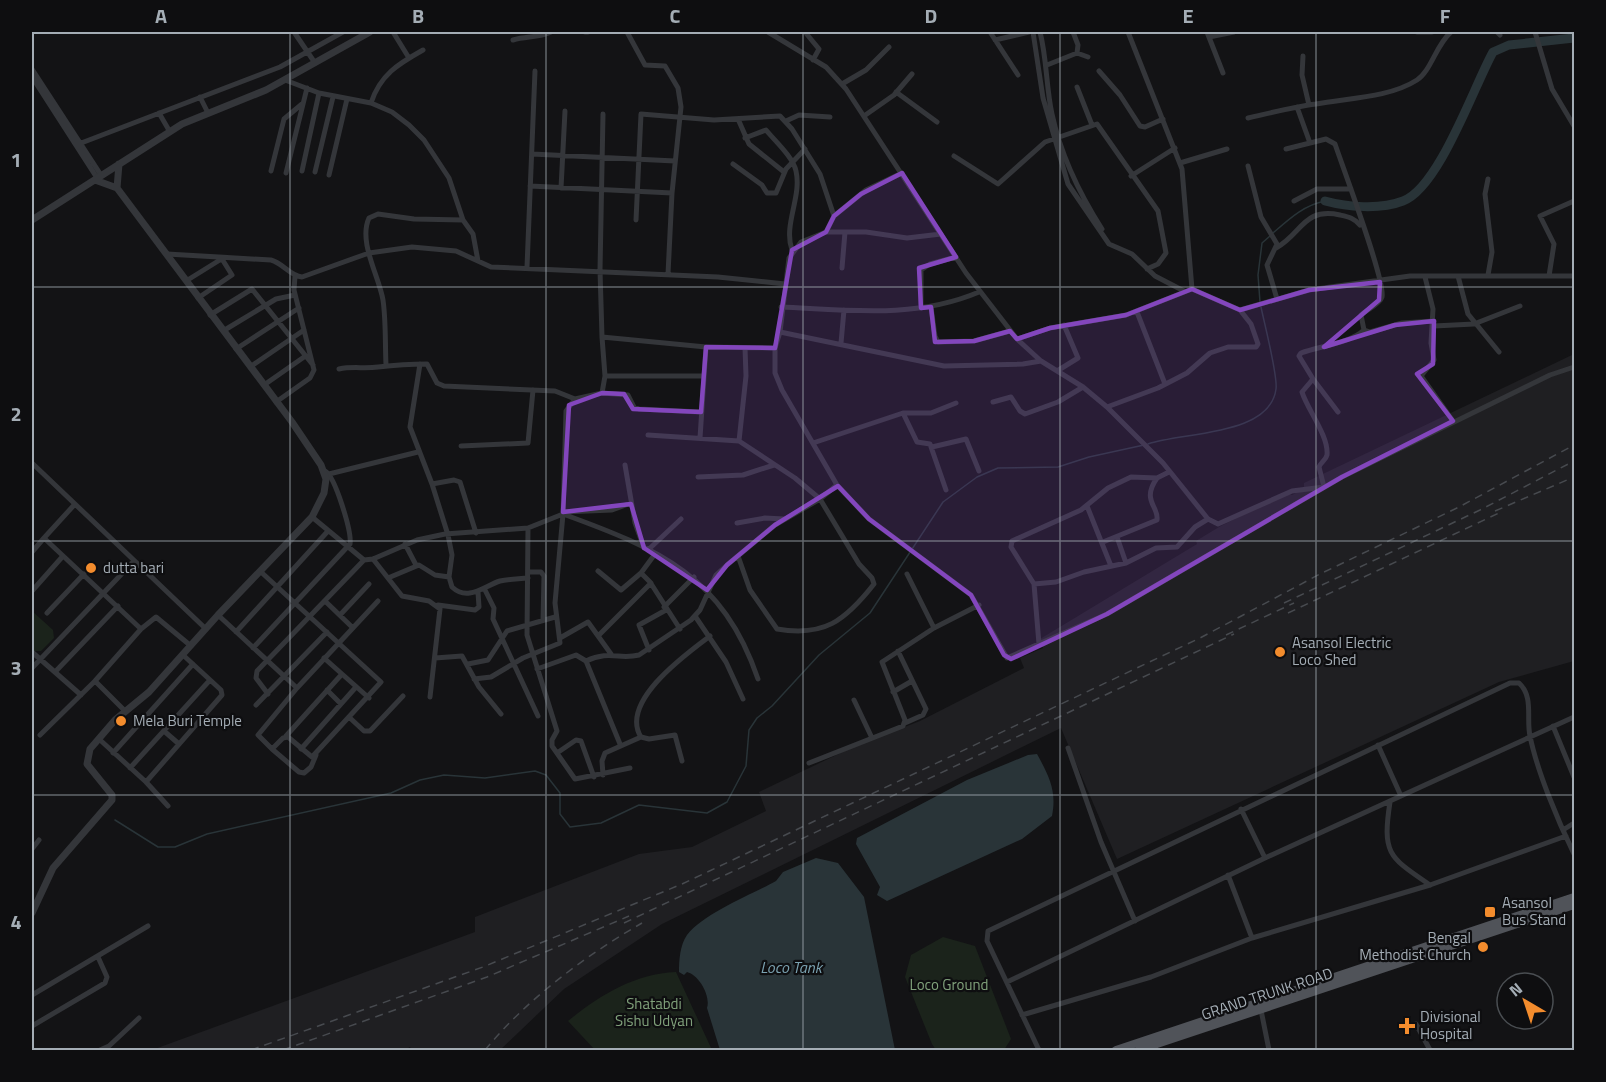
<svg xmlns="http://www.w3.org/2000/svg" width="1606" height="1082" font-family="'Titillium Web',sans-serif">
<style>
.built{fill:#1f1f22}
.green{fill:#1b231b}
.water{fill:#293438}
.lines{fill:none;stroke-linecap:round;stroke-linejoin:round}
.stream{stroke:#293438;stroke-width:1.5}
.river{stroke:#293438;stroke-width:9}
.minor{stroke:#34363a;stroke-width:5}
.tertiary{stroke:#34363a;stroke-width:7}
.primary{stroke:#505359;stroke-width:8}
.rail{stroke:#474a4f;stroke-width:1.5;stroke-dasharray:8 6;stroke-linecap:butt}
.marked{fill:#8346bd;fill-opacity:0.2;stroke:#8346bd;stroke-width:4.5;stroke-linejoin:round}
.grid{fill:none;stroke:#a4adb5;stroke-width:1.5;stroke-opacity:0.55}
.poi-dot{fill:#f38c2d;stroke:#0e0e10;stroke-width:2}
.labels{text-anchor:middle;stroke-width:4.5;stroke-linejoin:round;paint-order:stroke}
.poi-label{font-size:15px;fill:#a4adb5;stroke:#0e0e10;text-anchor:start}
.park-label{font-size:15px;fill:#80a17b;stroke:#0e0e10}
.street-label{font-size:15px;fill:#a4adb5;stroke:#0e0e10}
.water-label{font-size:16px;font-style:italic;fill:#7ba2b1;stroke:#0e0e10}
.neatline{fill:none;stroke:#a4adb5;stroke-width:2}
.grid-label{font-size:20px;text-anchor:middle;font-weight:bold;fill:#a4adb5}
</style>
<rect width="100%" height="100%" fill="#131315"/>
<!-- built -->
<path class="built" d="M1574,354V661L1499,682L1117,859L1061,728L662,924L564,989L500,1050H412L410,1047L404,1050H152L475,932V917L639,854L692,847L766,811L759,792L851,748L920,721L1024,668L1020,658L1043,648L1040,639L1197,544L1196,541L1219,527L1286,493L1292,495L1304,489V483Z"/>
<!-- green -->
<path class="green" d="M32,611L53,630L54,638L41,651H32Z
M943,937L975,946L1011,1039L1004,1050H936L932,1044L905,977L911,955Z
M676,972L712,1050H595L568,1021C600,995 634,974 676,972Z"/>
<!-- water -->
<path class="water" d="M1037,754C1049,776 1057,791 1052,816L1022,839L887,901L877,895L880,887L856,844L857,838L967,780L1028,755Z
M816,858L838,863L864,897L895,1050H720L707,1008C711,996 699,975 687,972L684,975L679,972C679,960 680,945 687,935C704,913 751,895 776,881L783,872Z"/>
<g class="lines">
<!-- stream -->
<path class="stream" d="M1273,233C1289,219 1304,205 1325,201
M1260,302L1258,275L1262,243L1270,236
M1148,444C1183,432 1270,436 1276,389C1278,376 1264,322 1261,307
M115,820L158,847H175L207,834L391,793L420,780L444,775L485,778L535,771L546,775L560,793V814L570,827L601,823L639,805L707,813L727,802L746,766L749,730L757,718L772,706L819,655L870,613L943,502L977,477L998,468L1058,467L1089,457L1144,445"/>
<!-- river -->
<path class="river" d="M1325,201C1347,207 1380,210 1403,201C1439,188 1474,86 1493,52L1509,45L1574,38"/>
<!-- minor -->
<path class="minor" d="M294,32L315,63
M393,32L409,58
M585,32H588
M627,32L645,65L665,66L678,88L681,107L672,193L668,274
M768,32L826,67L846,89L966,273L1017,339
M805,32L819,49L813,60
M990,32L1018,75
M1033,32L1043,98L1068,184L1109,244L1132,254L1155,276L1184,291
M1040,32C1047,59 1046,87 1052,114C1061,156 1079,193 1102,229
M1073,32L1078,45L1077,53
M1128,32L1182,169L1192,289
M1207,32L1223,73
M1417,32H1432
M1497,32L1500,35
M1535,32L1552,89L1574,126
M1209,37L1234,32
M513,40C527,36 538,38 551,32
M995,40L1029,32
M1303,56L1302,75L1309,105
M1047,65L1077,53L1088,57
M32,69L101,175
M1099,71L1120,95L1140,126L1145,127L1163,119
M32,77L97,178
M285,80L319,93L371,103L392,112L409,125L424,140L449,178L463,220L473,234L478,261
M842,84L866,70L889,47
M1077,87L1092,125
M896,92L937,122
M200,97L208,113
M371,103C380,75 398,64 423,50
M1297,107L1310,143
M159,113L170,132
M864,116L894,95L912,74
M1248,118C1270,113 1293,107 1316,104C1347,98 1389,98 1417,80C1431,71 1436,45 1451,32
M738,119L749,144L784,172
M786,121L799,115L830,117
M745,138L766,130C775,141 793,157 796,171C802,197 783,225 792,250
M76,145L280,67L343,32
M1286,149L1326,139L1335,144C1342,165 1386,282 1382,297C1380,304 1366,310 1361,315L1364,330L1370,332L1402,323L1434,321
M532,154L675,161
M954,156L998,184L1045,142L1097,124L1158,211L1166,253L1158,264L1147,269
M1180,163L1227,149
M733,164L762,185L767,193H776L786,169L805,149
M1248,166L1261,217L1277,244L1267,265L1277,299
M271,171L284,119L302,104
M302,171L319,93
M315,172L333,97
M286,173L307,88
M329,175L347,99
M1131,176L1175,148
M530,186L672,193
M561,188L565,111
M1294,201L1317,189H1351
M834,216L866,190L902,173
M636,220L641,114L714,120L780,116L792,129L820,174L834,216L826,232
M941,234L907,238L866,232H826L801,242L789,258L780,332L775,348V373L782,390L837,485L869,519L971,595L1007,658L1107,614L1342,477L1550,375L1574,367
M1276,248C1302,234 1303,207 1340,215C1349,217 1354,218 1360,225
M167,254L271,260C283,263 290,276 302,277L369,253L412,247L456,251L491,267L718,277L785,284
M527,267L535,71
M842,268L845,232
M1488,275L1492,252L1485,194L1488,179
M1458,276L1468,314L1499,352
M1549,276L1554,244L1540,216L1574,201
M1425,277L1433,309L1431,343L1434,360L1421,376L1453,421
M186,281L223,258
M198,298L232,275L222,259
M781,307C848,310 916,319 979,292
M931,307L935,336L938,342L974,341L1010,331
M921,308V270L930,264L956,257
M1137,312L1165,384
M210,315L252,289L313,365
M1434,326L1474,324L1520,306
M223,331L276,299L295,295
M780,332L944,366L1023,364L1041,361L1083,387L1107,407L1163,463L1208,519L1218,524L1292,491L1324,487L1319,467C1321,462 1326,460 1327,455C1329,436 1307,409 1302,392L1313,379L1299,356L1301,353C1320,346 1350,343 1364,330
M602,337L600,270L603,114
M841,343L844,310
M236,349L299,308
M1041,361L1017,339L1050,328L1126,315L1192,289L1240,310L1309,290L1410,276H1574
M420,364L410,427L432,484L448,535L452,555L449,577L452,587C468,602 484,586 500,581C509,579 519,579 528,578
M386,365C385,343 386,321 383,300C379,276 358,242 369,218L378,214L414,219L463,220
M250,367L304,330
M339,369C353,366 364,369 378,367C395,365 410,364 427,364L437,383L444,386L555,391L575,399
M1057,371L1078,358L1064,325
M605,376H704
M1313,379L1338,412
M264,385L304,357
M602,393L628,395L634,407L639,409L701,412
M276,402L310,378L314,370L294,290L295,276
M993,402L1011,397L1020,411L1025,414L1058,402L1083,387
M1107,407L1158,388L1187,373L1210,353L1228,347H1256L1258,344L1251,324L1240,310
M903,413H931L956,403
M648,435L739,441L795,478L820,499L837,485
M700,438L706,347
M739,441L746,376L745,348
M813,443L903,413L917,442L930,444L946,490
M461,446L528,443L533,390
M932,447L966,439L979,471
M32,463L206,629
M625,465L635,523L644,548
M329,474L418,452
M698,477L743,475L774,465
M1157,478L1131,477L1108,488L1081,510L1012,541L1011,547L1034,584L1056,582L1084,572L1126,563L1156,548L1177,547L1195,527L1208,519
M432,484L454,480L460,482L476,533
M75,504L44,538L141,629L95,681L124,710
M1087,506L1111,566
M563,512L612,510L631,503
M737,523L765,518L784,519
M528,528L527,635L557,731L552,740V746L575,779L630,768
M1117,537L1126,563
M1103,542L1157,520C1159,506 1141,501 1157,478L1169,472
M405,544L416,565
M648,550L681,519
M32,552L44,538
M373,559L402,596L429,601L440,609L430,697
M364,560L373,559L417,540L445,534L528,528L563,514C659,549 723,576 758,679
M598,571L621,590L641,573L655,554
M261,572L381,682L312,757L288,737L283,738L272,749L258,735L297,688
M528,572H541L544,576L543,620
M641,573L650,582L680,629
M907,574L934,628
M388,578L419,565L435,575L449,577
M1034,584L1039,644
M485,590L494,608L493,619L538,716
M32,591L63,556
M325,601L353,628
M438,605L475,610L479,607L478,592
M664,607L694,577
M47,613L84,574
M218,615L297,688L378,601
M340,615L369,584
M695,616L726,662L743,699
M141,629L156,617L191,646
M236,632L328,531
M599,635L651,583
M560,638L588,622L611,654
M253,648L350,544C352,532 335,476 325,471
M649,650L639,625L666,610
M898,651L926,709L923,715L905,723
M32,652L81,695
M324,658L369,698
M435,658L462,656L479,687L501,714
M586,661C610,650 619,660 639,655L691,620L700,610L716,575L727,565L775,525L820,499L859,564L872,578L874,584C845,621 824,637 777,629L750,590L738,556
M468,664L488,660L507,631L555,617
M32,668L134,561
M537,669L576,655L586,661L620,744
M56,671L118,606
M474,679L491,677L523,658L560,643L555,603L563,514L566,411L575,399L602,393L605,376L602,337L706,347L775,348
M327,690L341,704
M893,692L912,681
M268,694L256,678L257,671L364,560L312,517
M854,700L872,738
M256,705L327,632
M350,718L364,731H370L403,696
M1553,726L1574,777
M164,731L179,744
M40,735L95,681
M286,736L342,674
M99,739L146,782L222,695L221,690L183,655
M1378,745L1401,796
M1068,748L1101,842L1135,921
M272,749L299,772L304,773L311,767L316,755
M301,749L356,687
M113,753L193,664
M557,753L576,740L581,741L594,777
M682,761L675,735L649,739L641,737C619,702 686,654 710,636
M809,763L903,726L905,720L882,662L934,628L979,605
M130,768L210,680
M603,775L602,761L605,753L641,737
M146,782L168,806
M1390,802C1382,854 1389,857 1430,885
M1241,809L1265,858
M1563,830L1574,823
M32,849L39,840
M1228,875L1252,938
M1007,982L1265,858L1574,717
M32,995L148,926
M1261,1010L1269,1050
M1022,1015L1151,977L1252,938L1430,885L1566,836
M1416,1024L1430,1050
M32,1026L105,983L107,977L98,957
M100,1050L109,1046L139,1018
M1039,1050L987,941L988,931L1510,683H1519C1534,697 1526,718 1530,736C1537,771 1558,821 1574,854"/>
<!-- tertiary -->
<path class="tertiary" d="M117,188L119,164
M32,220L182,124L266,90L370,32
M32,913L53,868L112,800V795L87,764L90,749L115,720L149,692L218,615L312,517L324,493L326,479L321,465L292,422L117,188L95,180"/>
<!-- primary -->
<path class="primary" d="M1116,1050L1574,897
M1139,1050L1574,905"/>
<!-- rail -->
<path class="rail" d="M1495,511L1574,477
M1284,603L1480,510L1574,461
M1288,613L1503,511
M1226,635L1294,603
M624,923L1234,634
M251,1050L483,967L682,884L1200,638L1320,574L1459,507L1574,445
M283,1050L487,977L629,916
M485,1050C527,999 585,956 642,923"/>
</g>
<!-- marked area -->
<path class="marked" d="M902,173L956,257L919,268L921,308L931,307L935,342L974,341L1010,331L1017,339L1050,328L1126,315L1192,289L1240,310L1309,290L1380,282L1379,300L1324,347L1395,325L1434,321L1433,364L1417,374L1453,421L1342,477L1107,614L1011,659L1004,655L971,595L869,519L838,486L775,525L727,565L707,590L644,548L631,504L563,512L569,405L602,393L624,394L633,409L701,412L706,347L775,348L792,250L826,232L834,216L861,194Z"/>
<!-- grid -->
<path class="grid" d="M290,32V1050M546,32V1050M803,32V1050M1060,32V1050M1316,32V1050M32,287H1574M32,541H1574M32,795H1574"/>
<!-- markers -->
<g class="poi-dot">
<circle cx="91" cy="568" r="6"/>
<circle cx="1280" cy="652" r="6"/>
<circle cx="121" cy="721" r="6"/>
<rect x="1484" y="906" width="12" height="12" rx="3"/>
<circle cx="1483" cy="947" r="6"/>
<path d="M1404 1017h6v6h6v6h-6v6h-6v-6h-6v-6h6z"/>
</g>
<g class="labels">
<!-- poi labels -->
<g class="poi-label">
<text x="103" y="573">dutta bari</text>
<text x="1292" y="648">Asansol Electric<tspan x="1292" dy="17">Loco Shed</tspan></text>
<text x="133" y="726">Mela Buri Temple</text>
<text x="1502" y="908">Asansol<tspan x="1502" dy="17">Bus Stand</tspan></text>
<text x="1471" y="943" text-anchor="end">Bengal<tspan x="1471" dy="17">Methodist Church</tspan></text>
<text x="1420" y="1022">Divisional<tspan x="1420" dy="17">Hospital</tspan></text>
</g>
<!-- park labels -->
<g class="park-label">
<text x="949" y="990">Loco Ground</text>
<text x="654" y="1009">Shatabdi<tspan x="654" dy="17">Sishu Udyan</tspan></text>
</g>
<!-- street labels -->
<g class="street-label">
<text transform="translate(1267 994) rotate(-18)" y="5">GRAND TRUNK ROAD</text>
</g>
<!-- water labels -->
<g class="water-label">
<text x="791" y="973">Loco Tank</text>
</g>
</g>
<!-- border -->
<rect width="1606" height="1082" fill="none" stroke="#0e0e10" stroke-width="66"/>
<!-- north arrow -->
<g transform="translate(1525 1001) rotate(321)"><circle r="28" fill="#0e0e10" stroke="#4a4e52" stroke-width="1.5"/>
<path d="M0-4.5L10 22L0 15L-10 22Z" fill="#f38c2d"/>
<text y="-9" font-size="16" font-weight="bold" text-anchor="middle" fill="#a4adb5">N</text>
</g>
<rect x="33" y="33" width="1540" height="1016" class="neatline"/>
<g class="grid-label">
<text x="161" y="23">A</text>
<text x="418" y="23">B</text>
<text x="675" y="23">C</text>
<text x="931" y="23">D</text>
<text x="1188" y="23">E</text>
<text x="1445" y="23">F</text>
<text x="16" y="167">1</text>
<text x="16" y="421">2</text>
<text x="16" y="675">3</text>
<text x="16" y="929">4</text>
</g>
</svg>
